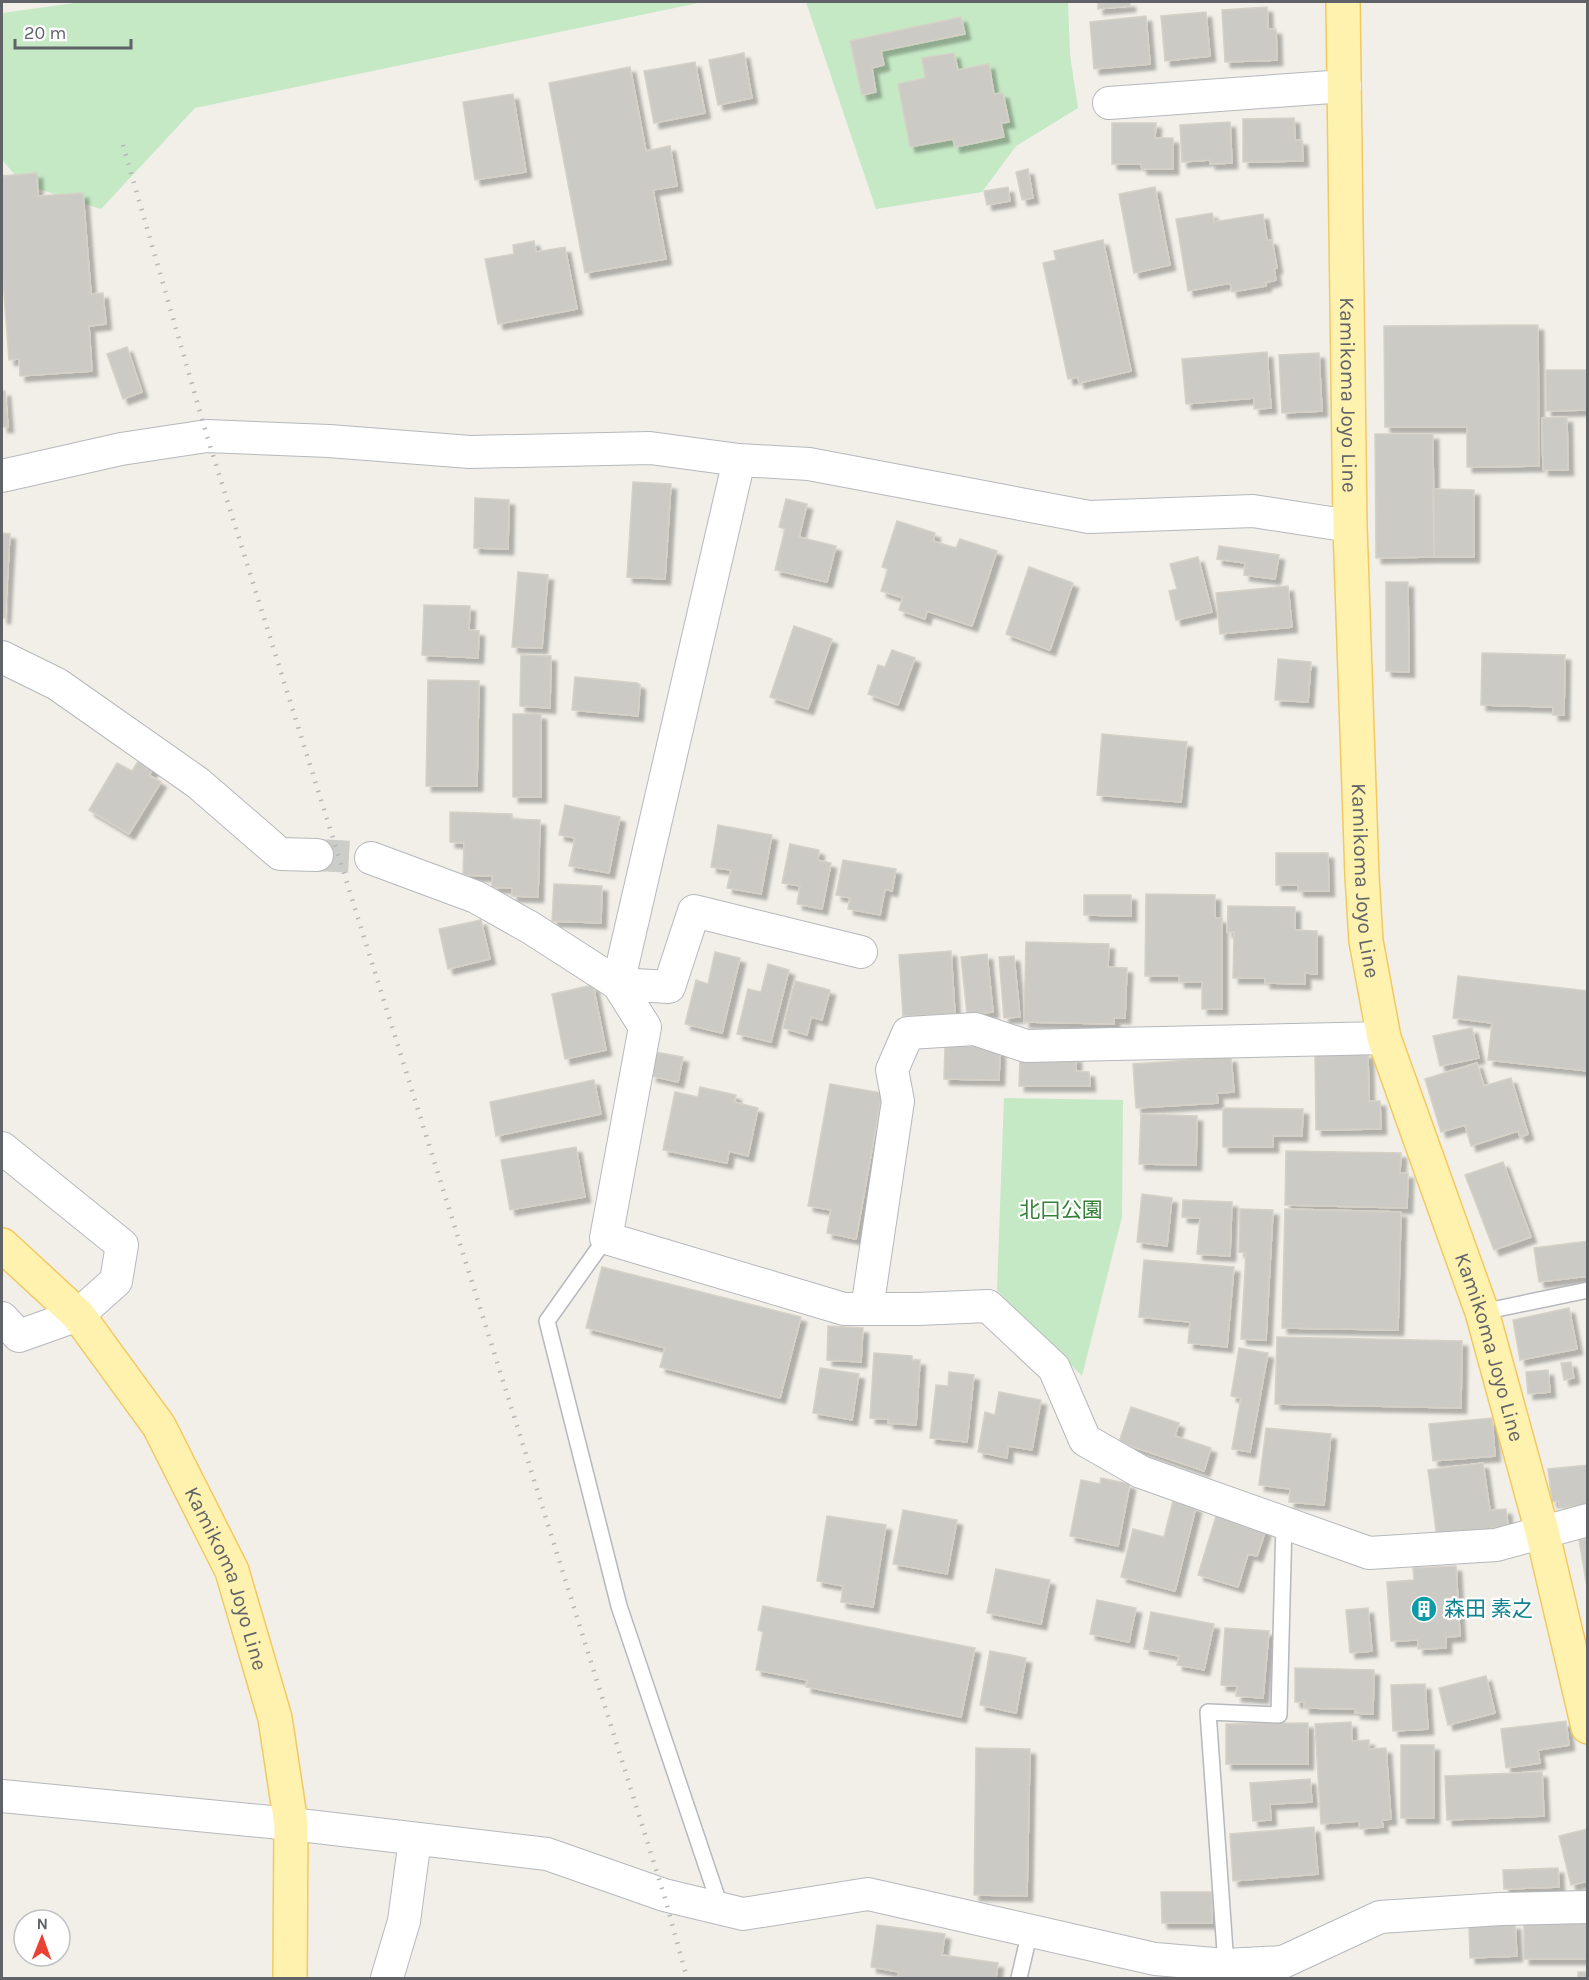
<svg xmlns="http://www.w3.org/2000/svg" width="1589" height="1980" font-family="Karla,'Noto Sans JP',sans-serif">
<style>
.green{fill:#c5e8c5}
.building{fill:#cccac5;stroke:#d6d1c6;stroke-width:1.5;filter:url(#shadow)}
.lines{fill:none;stroke-linecap:round;stroke-linejoin:round}
.street-tunnel{stroke:#ccccc8;stroke-width:32;stroke-dasharray:32 16;stroke-linecap:butt}
.lane-casing{stroke:#b5b8bc;stroke-width:18}
.street-casing{stroke:#b5b8bc;stroke-width:34}
.primary-casing{stroke:#f2c960;stroke-width:36}
.lane{stroke:#fff;stroke-width:15}
.street{stroke:#fff;stroke-width:32}
.primary{stroke:#fff2af;stroke-width:33}
.rail{stroke:#b6b7b8;stroke-width:4.5;stroke-dasharray:1.5 8;stroke-linecap:butt}
.labels{text-anchor:middle;stroke-width:4.5;stroke-linejoin:round;paint-order:stroke}
.street-label{font-size:21px;fill:#5f6368;stroke:#fff}
.park-label{font-size:21px;fill:#348238;stroke:#fff}
.culture-label{font-size:21px;fill:#0d838f;stroke:#fff;text-anchor:start}
</style>
<defs>
<filter id="shadow"><feDropShadow dx="5.5" dy="5.5" stdDeviation="1.5" flood-color="#0004"/></filter>
</defs>
<rect width="100%" height="100%" fill="#f1efe8"/>
<!-- green -->
<path class="green" d="M82,2H703L195,108L101,209L23,184L2,160V13Z
M806,2H1068L1070,55L1078,108L1016,146L982,192L876,209Z
M1004,1098L1123,1100L1122,1217L1082,1376L997,1290Z"/>
<!-- building -->
<path class="building" d="M1098,2H1130V6L1098,9Z
M1267,7L1268,29H1276L1277,60L1225,62L1222,10Z
M1206,12L1210,56L1165,61L1161,16Z
M1146,16L1150,64L1094,69L1090,22Z
M961,17L965,34L881,51L884,65L872,68L876,92L862,95L850,41Z
M744,53L752,98L718,105L709,60Z
M954,53L958,70L989,64L994,94L1003,93L1009,122L1001,123L1004,137L955,147L953,139L910,147L898,84L925,78L922,58Z
M695,62L705,113L654,123L644,71Z
M630,67L646,151L670,146L677,186L653,190L666,259L585,273L549,83Z
M513,94L526,172L475,180L463,102Z
M1294,118L1295,140H1302L1303,161L1243,162V119Z
M1230,122L1232,163L1210,164V160L1182,162L1180,125Z
M1112,123H1156L1155,138H1173V169H1142L1141,164H1112Z
M1028,169L1033,198L1022,200L1016,172Z
M37,173L38,196L83,193L91,294L103,293L106,324L89,326L92,371L20,376L19,359L9,360L2,268V176Z
M1008,187L1010,201L987,205L984,191Z
M1155,187L1170,265L1134,273L1119,194Z
M1212,213L1214,222L1263,214L1267,240H1272L1277,268L1274,269L1276,280L1265,283L1266,286L1232,292L1230,283L1188,291L1176,219Z
M1103,240L1131,371L1079,383L1078,377L1068,379L1043,263L1056,260L1054,251Z
M534,241L536,252L565,247L577,309L498,324L485,259L514,254L513,245Z
M1538,325L1539,466L1467,467V427H1385L1384,326Z
M127,347L142,392L123,399L107,354Z
M1267,352L1271,408L1254,409V398L1186,404L1182,359Z
M1319,353L1322,411L1282,413L1279,355Z
M1546,370H1588V410L1546,411Z
M2,391H5L8,427H2Z
M1567,417L1568,470H1543L1542,418Z
M1375,434H1433L1434,557L1376,558Z
M633,482L671,484L665,579L627,577Z
M1433,489L1474,490V557H1434Z
M475,498L509,500L508,549L474,548Z
M786,499L807,504L799,537L836,546L827,582L775,570L785,529L779,527Z
M897,521L935,533L933,541L956,548L960,539L997,551L972,626L927,611L925,619L899,610L903,598L881,591L888,569L882,567Z
M2,533L10,534L5,618H2Z
M1219,546L1279,555L1275,579L1244,575L1245,563L1217,559Z
M1198,557L1212,612L1176,620L1169,591L1177,589L1170,564Z
M1029,567L1073,583L1050,650L1006,634Z
M518,572L548,575L542,648L512,647Z
M1386,582H1408L1409,672L1386,671Z
M1288,586L1292,627L1220,634L1216,593Z
M424,605L470,606L469,630L479,631L478,658L422,655Z
M794,626L832,639L808,709L770,697Z
M892,650L915,658L898,705L868,694L878,665L885,667Z
M1482,653L1565,655L1564,715H1553V707L1481,705Z
M521,655L551,656L550,708L520,706Z
M1278,659L1311,662L1308,702L1275,700Z
M575,677L637,683L640,685L638,716L572,710Z
M428,680L479,681L477,786H426Z
M513,714H541V797H513Z
M1102,734L1187,742L1181,802L1097,795Z
M141,757L155,766L149,775L161,782L129,834L89,810L117,763L132,771Z
M565,805L620,817L609,873L569,866L575,838L559,835Z
M450,812L512,814V819L540,820L538,897L512,896V888L492,887V876L463,875L464,843L450,842Z
M718,825L772,835L761,894L727,888L731,870L711,867Z
M790,844L819,850L818,860L831,863L822,909L797,904L800,886L782,883Z
M1276,853H1328L1329,891H1298V885H1276Z
M843,860L896,869L892,891L885,889L880,915L848,909L850,898L836,895Z
M554,884L602,886L601,923L552,921Z
M1146,894L1215,895V918H1222V1009H1202V982H1179V976H1145Z
M1084,895H1131V916L1084,915Z
M1228,906L1295,907V930L1317,931V974L1305,973V984L1265,983V978H1233L1234,932H1227Z
M481,920L490,959L448,969L439,929Z
M1026,942L1109,944L1108,967L1127,968L1125,1018H1114V1024L1024,1022Z
M951,951L955,1014L903,1016L899,955Z
M715,952L740,958L722,1033L685,1024L696,980L708,984Z
M987,954L993,1012L967,1014L961,957Z
M1014,956L1020,1017L1004,1018L999,957Z
M768,964L789,970L771,1042L737,1034L748,989L761,992Z
M1458,976L1588,991V1071L1488,1060L1492,1023L1453,1018Z
M795,981L830,990L822,1020L811,1017L807,1035L783,1028Z
M593,985L606,1050L565,1059L552,994Z
M1472,1028L1479,1058L1440,1066L1433,1036Z
M945,1045L1000,1047L999,1080L944,1079Z
M655,1052L683,1057L678,1082L651,1076Z
M1368,1053L1369,1101H1380L1381,1129L1316,1130L1315,1054Z
M1020,1056L1076,1057V1071L1089,1072L1090,1086H1019Z
M1231,1057L1234,1092L1217,1093L1218,1103L1136,1108L1133,1064Z
M1477,1063L1484,1086L1511,1078L1528,1134L1520,1137L1518,1131L1471,1146L1465,1125L1441,1132L1425,1079Z
M594,1080L601,1114L496,1136L490,1102Z
M830,1084L882,1093L856,1239L827,1233L831,1210L808,1206Z
M700,1087L736,1095L734,1102L758,1108L748,1156L729,1151L727,1163L663,1150L675,1092L698,1097Z
M1223,1108L1303,1109L1302,1136H1273V1147H1223Z
M1141,1114L1197,1116L1196,1165L1139,1164Z
M576,1147L585,1197L510,1210L501,1160Z
M1286,1151L1401,1153L1400,1173H1408L1407,1208L1285,1205Z
M1503,1162L1531,1237L1494,1250L1465,1175Z
M1142,1194L1172,1198L1167,1246L1137,1242Z
M1183,1200L1232,1202L1230,1256L1197,1254L1200,1218L1182,1217Z
M1240,1209L1273,1210L1266,1340L1241,1339L1246,1253L1239,1252Z
M1285,1209L1401,1212L1398,1330L1282,1328Z
M1588,1241V1276L1539,1282L1534,1248Z
M1144,1260L1234,1267L1227,1347L1188,1343L1190,1322L1139,1317Z
M602,1267L801,1317L780,1398L660,1367L665,1348L586,1328Z
M1569,1308L1577,1349L1520,1360L1513,1320Z
M828,1326L863,1328L861,1362L827,1360Z
M1277,1337L1462,1341L1461,1408L1275,1404Z
M1239,1348L1268,1353L1250,1452L1232,1449L1241,1398L1231,1396Z
M874,1353L912,1356V1360H920L916,1425L888,1423V1419L870,1418Z
M1571,1362L1574,1378L1564,1380L1561,1363Z
M820,1368L859,1374L852,1420L813,1413Z
M1548,1370L1550,1392L1528,1394L1526,1372Z
M949,1372L974,1375L967,1442L930,1438L936,1385L948,1386Z
M999,1392L1041,1400L1032,1450L1008,1446L1007,1458L978,1452L985,1412L995,1415Z
M1131,1407L1179,1423L1175,1436L1211,1448L1204,1471L1119,1442Z
M1492,1418L1495,1456L1433,1461L1429,1424Z
M1266,1428L1331,1434L1324,1505L1289,1502L1290,1489L1259,1485Z
M1483,1463L1490,1510L1506,1509L1508,1525L1492,1528V1531L1437,1538L1428,1470Z
M1588,1465V1505L1560,1508L1559,1501L1552,1502L1548,1469Z
M1101,1478L1130,1484L1118,1546L1070,1536L1081,1480L1100,1484Z
M1173,1501L1196,1507L1175,1591L1121,1577L1133,1529L1164,1537Z
M903,1510L957,1520L947,1574L893,1564Z
M1217,1513L1266,1529L1257,1556L1248,1554L1238,1587L1198,1575Z
M827,1516L886,1525L873,1607L841,1602L843,1586L817,1581Z
M1588,1538V1593L1579,1540Z
M1456,1566L1460,1636L1446,1637V1648L1418,1649V1640L1391,1641L1387,1582L1414,1580L1413,1568Z
M996,1569L1050,1580L1041,1624L987,1613Z
M1097,1600L1136,1608L1129,1642L1090,1634Z
M763,1606L975,1648L961,1717L806,1687L807,1680L756,1670L763,1632L758,1630Z
M1368,1608L1372,1651L1350,1653L1346,1610Z
M1151,1612L1214,1624L1204,1670L1177,1665L1179,1656L1144,1649Z
M1225,1628L1269,1631L1263,1698L1236,1696L1237,1686L1221,1685Z
M990,1651L1026,1658L1016,1713L980,1705Z
M1295,1668L1374,1670L1373,1714L1355,1713L1356,1709L1304,1708V1702H1295Z
M1486,1676L1495,1713L1448,1725L1439,1688Z
M1425,1684L1428,1729L1393,1731L1391,1685Z
M1566,1721L1569,1745L1538,1750L1540,1763L1506,1768L1501,1729Z
M1351,1722L1352,1741L1369,1740V1749L1386,1748L1391,1819L1382,1820L1383,1827L1360,1829L1359,1821L1321,1824L1315,1724Z
M1308,1723V1764H1226V1724Z
M1401,1745H1434V1818H1401Z
M976,1748L1030,1749L1027,1896L974,1895Z
M1542,1772L1544,1816L1447,1820L1445,1776Z
M1310,1779L1312,1802L1270,1804L1271,1820L1253,1821L1250,1783Z
M1314,1827L1318,1874L1233,1881L1230,1834Z
M1587,1829L1588,1881L1571,1885L1559,1836Z
M1558,1868L1559,1887L1504,1889L1503,1870Z
M1161,1892H1212V1923H1162Z
M1524,1923H1588V1959H1524Z
M1515,1924L1517,1956L1470,1958L1469,1926Z
M877,1925L945,1934L942,1955L998,1963L996,1978H898L899,1972L871,1967Z
M1578,1972H1588V1978H1578Z"/>
<g class="lines">
<!-- street-tunnel -->
<path class="street-tunnel" d="M317,855L371,858"/>
<!-- lane casing -->
<g class="lane-casing">
<path id="lane" d="M606,1238L547,1321L619,1606L721,1909
M1482,1312L1588,1290
M1226,1965L1208,1712L1279,1715L1284,1523
M1019,1978L1030,1931"/>
</g>
<!-- street casing -->
<g class="street-casing">
<path id="street" d="M1109,103L1345,86
M739,460L618,984L669,987L694,911L861,952
M2,476L121,449L207,436L329,441L470,452L650,448L739,460L809,464L1089,517L1253,511L1350,526
M2,657L57,684L198,783L280,854L317,855
M371,858L476,897L531,928L618,984L645,1027L606,1238L844,1309H918L988,1306L1054,1368L1085,1440L1141,1472L1369,1553L1496,1545L1588,1520
M2,1148L122,1245L116,1281L78,1315L19,1336L2,1318
M867,1309L898,1101L892,1070L908,1033L975,1029L1026,1046L1384,1038
M2,1796L291,1824L547,1854L664,1895L743,1914L868,1894L1155,1959L1226,1965L1283,1962L1380,1917L1500,1909L1588,1907
M387,1978L404,1921L415,1839"/>
</g>
<!-- primary casing -->
<g class="primary-casing">
<g id="primary">
<path id="s1" d="M1343,2L1350,526L1362,876L1366,941L1384,1038L1482,1312L1542,1531L1588,1727"/>
<path id="s2" d="M2,1245L78,1315L159,1426L232,1571L275,1718L291,1824L290,1978"/>
</g>
</g>
<!-- lane -->
<use href="#lane" class="lane"/>
<!-- street -->
<use href="#street" class="street"/>
<!-- primary -->
<use href="#primary" class="primary"/>
<!-- rail -->
<path class="rail" d="M123,145L207,436L664,1895L687,1978"/>
</g>
<!-- icons -->
<defs>
<g id="building-disc" transform="scale(1.35)"><circle r="9.5" fill="#0f9aa8" stroke="#fff"/><path d="M-4-6H4V6H1V3H-1V6H-4ZM-2.5-4.3h1.7v1.8h-1.7ZM.8-4.3h1.7v1.8H.8ZM-2.5-1h1.7V.8h-1.7ZM.8-1h1.7V.8H.8Z" fill="#fff"/></g>
</defs>
<g fill-rule="evenodd">
<use href="#building-disc" x="1424" y="1609"/>
</g>
<g class="labels">
<!-- street labels -->
<g class="street-label">
<text dy="7" stroke="none"><textPath href="#s1" startOffset="393">Kamikoma Joyo Line</textPath></text>
<text dy="7" stroke="none"><textPath href="#s1" startOffset="879">Kamikoma Joyo Line</textPath></text>
<text dy="7" stroke="none"><textPath href="#s1" startOffset="1365">Kamikoma Joyo Line</textPath></text>
<text dy="7" stroke="none"><textPath href="#s2" startOffset="408">Kamikoma Joyo Line</textPath></text>
</g>
<!-- park labels -->
<g class="park-label">
<text x="1061" y="1217">北口公園</text>
</g>
<!-- culture labels -->
<g class="culture-label">
<text x="1444" y="1616">森田 素之</text>
</g>
</g>
<!-- border -->
<rect width="1589" height="1980" fill="none" stroke="#5f6368" stroke-width="6"/>
<!-- north arrow -->
<g transform="translate(42 1938) rotate(1)"><circle r="28" fill="#ffffff" stroke="#bfc1c3" stroke-width="1.5"/>
<path d="M0-4.5L10 22L0 15L-10 22Z" fill="#ea4335"/>
<text y="-9" font-size="16" font-weight="bold" text-anchor="middle" fill="#5f6368">N</text>
</g>
<!-- scale -->
<path d="M15 39v9h116v-9" fill="none" stroke="#5f6368" stroke-width="3"/>
<text x="24" y="39" font-size="18" fill="#5f6368" stroke="#ffffff" stroke-width="4.5" paint-order="stroke">20 m</text>
</svg>
